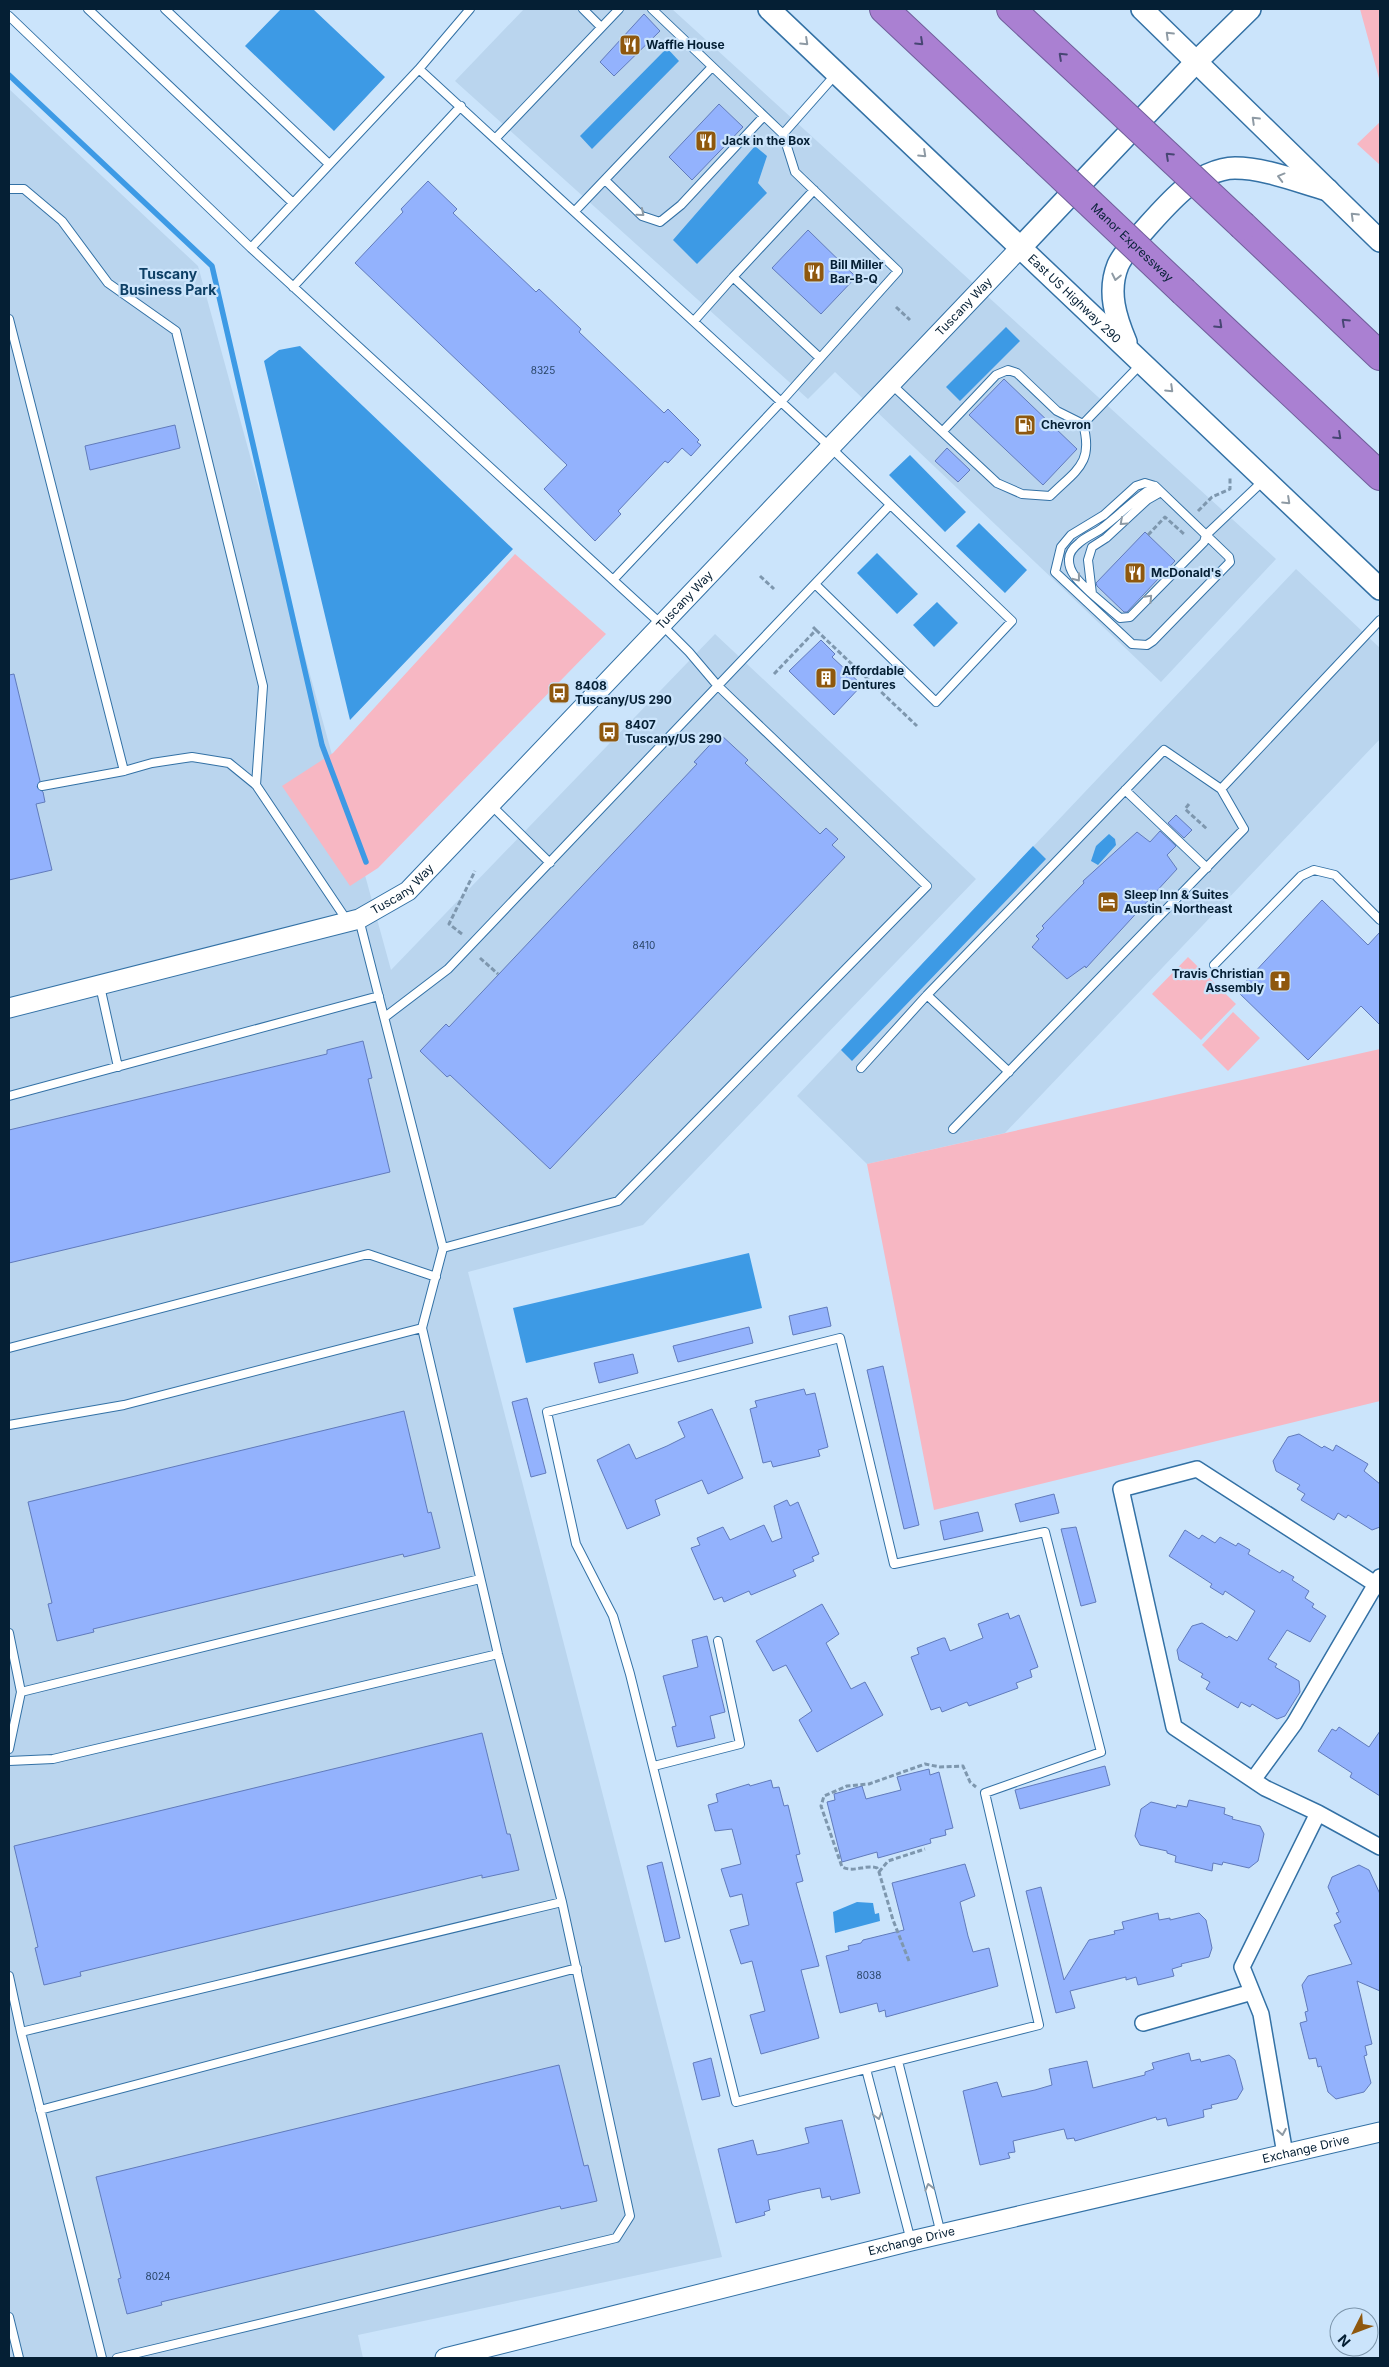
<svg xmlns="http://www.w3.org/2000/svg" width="1389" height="2367" font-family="Inter,sans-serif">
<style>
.built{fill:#bad5ee}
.green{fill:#f7b7c3}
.water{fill:#3d9ae5}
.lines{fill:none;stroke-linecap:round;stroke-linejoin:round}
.stream{stroke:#3d9ae5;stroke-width:5.5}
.building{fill:#93b2fd;stroke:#617bbb}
.service-casing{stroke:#3371a5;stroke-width:10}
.minor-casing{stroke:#3371a5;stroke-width:18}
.tertiary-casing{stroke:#3371a5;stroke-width:21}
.secondary-casing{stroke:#3371a5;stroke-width:24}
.motorway-casing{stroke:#705e9b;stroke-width:30}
.path{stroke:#7e97ae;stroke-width:3;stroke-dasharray:5 2.5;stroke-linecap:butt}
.service{stroke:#fff;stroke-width:8}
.minor{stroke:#fff;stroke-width:15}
.tertiary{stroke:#fff;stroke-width:19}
.secondary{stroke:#fff;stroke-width:21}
.motorway{stroke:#aa80d2;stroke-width:28}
.motorway-bridge-casing{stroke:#705e9b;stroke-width:30;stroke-linecap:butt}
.motorway-bridge{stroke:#aa80d2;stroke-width:28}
.oneway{stroke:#8e9aa4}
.oneway2{stroke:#474673}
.labels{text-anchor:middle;stroke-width:4.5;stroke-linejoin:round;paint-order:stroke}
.number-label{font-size:10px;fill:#284466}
.poi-label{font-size:12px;font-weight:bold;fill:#051f34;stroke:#cbe4fb;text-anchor:start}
.street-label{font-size:12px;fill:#051f34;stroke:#cbe4fb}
.neighbourhood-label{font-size:14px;font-weight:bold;fill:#0d3f65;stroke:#cbe4fb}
</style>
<rect width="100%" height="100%" fill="#cbe4fb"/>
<!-- built -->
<path class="built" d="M524,9H672L1276,559L1161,682L835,372L808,399L455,81Z
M9,89L198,266L391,970L715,634L976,879L643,1225L468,1272L722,2257L358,2335L363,2358H9Z
M1296,569L1380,648V739L1005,1133L867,1164L797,1096Z"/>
<!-- green -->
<path class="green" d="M1360,9H1380V82Z
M1380,122V165L1357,144Z
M515,554L606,634L378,868L350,886L282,786L333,753Z
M1188,957L1236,1004L1201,1040L1152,994Z
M1233,1012L1260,1038L1228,1071L1202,1045Z
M1380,1049V1401L934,1510L867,1164Z"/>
<!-- water -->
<path class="water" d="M281,9H313L385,77L334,131L245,46Z
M667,48L679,61L592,149L580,136Z
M755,146L767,156L758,183L767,193L697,264L673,240Z
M1006,327L1020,341L960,401L946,387Z
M300,346L513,549L350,720L264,361L279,350Z
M910,455L966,512L945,532L889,475Z
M979,523L1027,570L1005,593L956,546Z
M877,553L918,594L897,614L857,573Z
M937,602L958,623L934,647L913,625Z
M1109,834L1115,839L1116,845L1098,865L1091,861L1096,846Z
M1033,846L1046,859L852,1061L841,1050Z
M749,1253L762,1308L526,1363L513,1308Z
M857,1902L873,1903L875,1914L879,1913L880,1921L835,1933L833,1912Z"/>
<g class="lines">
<!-- stream -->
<path class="stream" d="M9,75L212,266L322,745L366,862"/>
</g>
<!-- building -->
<path class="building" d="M644,14L660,31L614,76L600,62Z
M719,104L743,127L692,180L669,157Z
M428,181L457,209L453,213L536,292L539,289L581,329L579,332L664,413L668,409L699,440L697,442L701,445L691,456L682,448L668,463L665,461L618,511L621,514L595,541L544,489L567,465L355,263L403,212L401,209Z
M808,230L856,277L821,314L772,268Z
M1004,379L1077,449L1043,485L969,415Z
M175,425L180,448L90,470L85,446Z
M947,448L970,470L958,482L935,461Z
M1145,532L1175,561L1127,612H1124L1097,586L1096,583Z
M821,640L835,654L832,657L862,685L834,715L789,671Z
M14,674L40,781L37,787L43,792L45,802L36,804L52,870L9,880V675Z
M720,734L748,760L745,763L820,834L826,828L838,839L832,845L845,857L550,1169L450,1075L447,1077L420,1051L446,1024L449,1027L697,764L694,762Z
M1176,815L1192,830L1184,838L1168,823Z
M1160,831L1176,846L1167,855L1177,869L1086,968L1085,966L1067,979L1032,947L1039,939L1036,936L1044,928L1042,926L1084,883L1083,881L1137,832L1150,842Z
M1322,900L1368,945L1380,932V1025L1361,1006L1308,1060L1237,991Z
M363,1041L372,1078L368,1079L390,1172L9,1263V1130L327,1054V1050Z
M827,1307L831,1326L793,1335L789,1316Z
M749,1327L753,1343L678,1362L673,1346Z
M633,1354L638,1373L599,1383L594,1363Z
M883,1366L919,1525L904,1529L867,1370Z
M804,1389L806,1395L815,1393L828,1447L818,1450L820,1456L773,1467L771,1461L763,1463L750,1409L757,1407L755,1401Z
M527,1398L546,1473L531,1477L512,1402Z
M712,1409L743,1478L708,1494L702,1480L655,1500L660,1515L627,1529L597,1460L629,1444L636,1459L667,1446L685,1437L678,1422Z
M404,1411L428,1513L431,1512L440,1548L404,1557L403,1554L93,1629L94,1632L57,1641L48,1604L52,1603L28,1502Z
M1299,1434L1322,1448L1324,1446L1333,1451L1336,1445L1368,1464L1364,1471L1380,1484V1527L1372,1530L1348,1515L1346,1518L1338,1513L1334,1520L1301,1500L1305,1494L1297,1489L1300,1485L1276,1471L1273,1461L1288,1437Z
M1054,1494L1059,1513L1020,1522L1015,1504Z
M787,1500L790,1506L798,1502L819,1554L812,1557L814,1561L793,1570L796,1576L751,1595L749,1591L724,1602L722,1597L714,1600L691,1548L700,1545L697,1538L723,1527L730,1540L764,1525L772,1542L782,1538L774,1506Z
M978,1512L983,1531L944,1540L940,1521Z
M1076,1527L1096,1602L1081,1606L1061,1529Z
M1185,1530L1199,1539L1202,1535L1215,1543L1220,1537L1236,1546L1238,1543L1250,1550L1248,1554L1280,1573L1282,1570L1294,1577L1292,1580L1309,1591L1305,1598L1314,1604L1312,1607L1326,1616L1310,1642L1287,1630L1268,1659L1277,1664L1275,1667L1299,1681L1300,1692L1285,1716L1277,1719L1252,1704L1250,1707L1241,1702L1238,1708L1206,1689L1210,1682L1201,1677L1203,1674L1179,1660L1177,1650L1192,1626L1202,1623L1227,1638L1229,1636L1237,1641L1255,1611L1225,1591L1223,1595L1210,1587L1212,1584L1169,1556Z
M822,1604L839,1634L826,1643L851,1689L865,1682L883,1715L817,1752L799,1720L812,1711L786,1665L773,1671L756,1641Z
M1008,1613L1010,1619L1019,1615L1026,1634L1038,1667L1030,1670L1032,1677L1016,1683L1018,1688L969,1706L967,1702L942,1712L940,1707L931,1710L911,1657L919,1654L917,1648L943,1638H945L950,1651L983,1638L978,1624Z
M707,1636L725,1712L710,1716L715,1738L677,1747L672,1727L676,1726L663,1676L698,1667L692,1640Z
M1339,1727L1369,1747L1380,1731V1796L1350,1777L1352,1773L1318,1751L1332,1729L1336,1731Z
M482,1733L507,1834H510L519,1870L482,1878V1875L80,1972L81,1976L44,1985L35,1948L38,1947L14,1846Z
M1105,1766L1110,1785L1020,1809L1015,1790Z
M929,1769L930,1775L939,1772L953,1828L945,1830L946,1835L930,1839L931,1843L878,1858L877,1852L842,1862L827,1802L835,1800L834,1794L862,1786L866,1799L901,1790L897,1777Z
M771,1780L773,1788L779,1787L784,1806L788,1805L800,1854L796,1855L803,1881L796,1883L819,1966L801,1970L819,2038L761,2054L750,2015L765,2011L752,1961L741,1964L730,1930L749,1925L742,1894L730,1897L721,1869L741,1864L732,1829L715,1831L708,1805L718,1802L716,1794L749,1784L750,1786Z
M1189,1800L1225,1808L1224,1814L1233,1817L1232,1819L1260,1826L1264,1834L1258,1861L1249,1868L1223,1862L1222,1865L1213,1863L1212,1871L1175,1862L1176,1856L1167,1853V1851L1140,1845L1135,1836L1141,1809L1151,1802L1176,1808L1177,1805L1187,1807Z
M662,1862L680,1938L665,1942L647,1866Z
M965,1864L975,1896L960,1902L968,1936L973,1952L989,1948L998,1986L886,2017L885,2010L879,2012L877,2003L840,2013L826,1956L849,1950L848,1946L861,1943L863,1940L904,1930L892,1883Z
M1359,1865L1369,1870L1380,1894V1991L1357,1981L1372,2044L1365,2046L1367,2055L1364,2056L1371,2083L1364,2092L1336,2099L1328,2092L1321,2066L1318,2067L1316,2058L1309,2059L1300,2023L1307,2021L1305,2012L1308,2011L1302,1985L1308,1976L1352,1964L1334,1925L1341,1922L1336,1913L1339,1912L1328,1887L1332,1877Z
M1041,1887L1064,1980L1089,1940L1115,1934L1114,1931L1124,1929L1122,1922L1158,1913L1159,1920L1170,1918V1920L1199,1913L1206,1920L1212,1948L1209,1957L1181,1964L1182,1966L1172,1969L1174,1976L1138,1985L1136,1977L1126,1980V1977L1070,1991L1075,2008L1056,2013L1026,1891Z
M1189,2053L1191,2061L1200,2059L1201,2062L1229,2055L1235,2060L1243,2089L1237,2099L1211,2105L1212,2108L1203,2110L1204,2117L1168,2126L1166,2118L1157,2120L1156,2117L1075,2141L1074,2138L1067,2139L1064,2129L1013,2141L1015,2152L1008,2153L1010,2158L980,2165L963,2091L997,2082L1002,2097L1035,2090L1052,2085L1049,2069L1087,2061L1093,2088L1145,2075V2072L1154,2069L1152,2063Z
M711,2058L720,2096L702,2100L693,2063Z
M559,2065L584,2166L588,2165L597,2201L561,2209L560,2206L161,2302L162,2305L127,2314L118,2279L121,2278L96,2177Z
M842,2120L860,2193L831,2200L830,2196L822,2198L820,2188L801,2192L768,2200L770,2210L764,2212L765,2215L736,2223L718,2149L753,2140L757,2155L777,2151L809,2143L805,2128Z"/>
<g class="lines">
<!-- service casing -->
<g class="service-casing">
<path id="service" d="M88,9L293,203
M165,9L329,164
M583,9L601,27
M652,9L783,134L836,74
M9,16L251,248L419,69L470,9
M419,69L829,446L1012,621L936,702L815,584
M496,138L619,9
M605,180L642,216L660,222L681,205L764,116
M9,189H24L62,221L108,283L176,331L263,686L256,785
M575,211L712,67
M251,248L661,624L689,652L717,685L927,886L618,1201L443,1248
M733,277L814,190
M293,287L461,106
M9,319L124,771
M694,321L733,277L820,358
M890,383L997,483L1022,494L1050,496C1076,470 1094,464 1083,424L1141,364
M943,431L996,375L1008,370L1017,373L1057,411L1083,424
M1145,483L1155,486L1229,557L1230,562L1153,641L1147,645L1132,644L1055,572L1061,547L1071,535L1104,515L1136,486Z
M1161,492L1147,500L1106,538L1092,547L1088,560L1092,594L1120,618L1130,617L1204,542L1206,535L1263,481
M613,580L780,403L898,271L795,172L783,134
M1092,594C1083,585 1068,574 1069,559C1069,553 1074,547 1079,543C1085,537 1094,534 1101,529C1120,515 1135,498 1155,486
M42,786L124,771L152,763L192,757L229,763L256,785L348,922
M1221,789L1380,620
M1125,790L1207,868
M491,805L550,863
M1214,965L1301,876L1314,870L1335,875L1380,920
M100,986L118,1067
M927,995L1009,1072
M385,1017L448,969L890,505
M861,1068L927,995L1164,750L1221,789L1244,829L953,1129
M9,1096L379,996
M840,1338L894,1564L1045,1532L1101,1752L985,1793L1039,2025L736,2102L630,1674L613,1616L576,1544L547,1412Z
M9,1348L368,1254L436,1277
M9,1425L124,1405L422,1328
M9,1633L21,1692L9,1749
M21,1692L480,1579
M9,1761L53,1759L498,1654
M654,1766L740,1744L718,1641
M9,1976L21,2032L102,2358
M21,2032L562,1902
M898,2061L941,2234
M866,2069L911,2241
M40,2110L577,1968
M9,2317L19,2358
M117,2358L616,2238L630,2216L562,1902L498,1654L422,1328L443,1248L359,919"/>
</g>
<!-- minor casing -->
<g class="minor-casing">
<path id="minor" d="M1253,1780L1294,1724L1380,1577
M1318,1813L1380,1847
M1143,2023L1252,1992
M1285,2154L1261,2014L1242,1967L1318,1813L1265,1788L1174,1727L1121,1489L1197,1469L1380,1587"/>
</g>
<!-- tertiary casing -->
<g class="tertiary-casing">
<g id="tertiary">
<path id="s1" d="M9,1008L359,919L408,891L1021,247"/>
<path id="s2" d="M445,2358L911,2241L1380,2132"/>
</g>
</g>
<!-- secondary casing -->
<g class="secondary-casing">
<g id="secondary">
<path id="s3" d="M769,9L1380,589"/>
<path d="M1142,9L1380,241"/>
<path d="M1021,247L1196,62L1250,9"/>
<path d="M1126,342C1116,318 1107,292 1118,265C1125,249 1169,202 1183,190C1196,179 1218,168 1235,168C1265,168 1299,182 1328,190"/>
</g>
</g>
<!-- motorway casing -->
<g class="motorway-casing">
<path id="motorway" d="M884,9L1036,152
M1011,9L1097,89
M1243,226L1380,356
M1184,292L1380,476"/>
</g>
<!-- path -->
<path class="path" d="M896,307L910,320
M1198,511L1212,497L1230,489V476
M1148,535L1165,517L1184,534
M760,576L774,589
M816,630L917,726
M774,674L816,630L813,627
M1189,804L1185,809L1207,829
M462,934L449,924L475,871
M480,958L498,974
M879,1872L888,1861L925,1849
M909,1961L893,1920L879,1872L877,1868C865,1864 855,1873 842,1867L821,1806L824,1796L847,1786L869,1784L925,1764L940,1767L963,1766L970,1782L976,1787"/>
<!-- service -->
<use href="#service" class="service"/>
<!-- minor -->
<use href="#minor" class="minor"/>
<!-- tertiary -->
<use href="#tertiary" class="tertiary"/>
<!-- secondary -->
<use href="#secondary" class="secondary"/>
<!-- motorway -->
<use href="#motorway" class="motorway"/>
<!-- motorway-bridge casing -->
<g class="motorway-bridge-casing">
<g id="motorway-bridge">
<path d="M1097,89L1243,226"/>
<path id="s4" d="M1036,152L1184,292"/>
</g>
</g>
<!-- motorway-bridge -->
<use href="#motorway-bridge" class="motorway-bridge"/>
</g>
<!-- one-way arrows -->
<defs><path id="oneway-chevron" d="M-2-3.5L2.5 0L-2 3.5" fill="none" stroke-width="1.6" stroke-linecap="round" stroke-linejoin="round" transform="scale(1.25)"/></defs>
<g class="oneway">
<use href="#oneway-chevron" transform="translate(1169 35) rotate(-136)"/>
<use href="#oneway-chevron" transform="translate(805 42) rotate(43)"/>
<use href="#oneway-chevron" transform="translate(1255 120) rotate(-136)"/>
<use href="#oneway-chevron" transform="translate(923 154) rotate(43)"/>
<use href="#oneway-chevron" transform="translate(1281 177) rotate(-165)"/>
<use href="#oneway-chevron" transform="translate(641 213) rotate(40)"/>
<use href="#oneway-chevron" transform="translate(1354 216) rotate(-136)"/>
<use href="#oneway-chevron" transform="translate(1116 277) rotate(102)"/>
<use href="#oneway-chevron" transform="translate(1170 389) rotate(44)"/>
<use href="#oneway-chevron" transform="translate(1287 501) rotate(43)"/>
<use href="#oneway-chevron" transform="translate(1123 522) rotate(138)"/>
<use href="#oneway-chevron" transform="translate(1077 578) rotate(52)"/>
<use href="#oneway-chevron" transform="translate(1149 598) rotate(-46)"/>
<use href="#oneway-chevron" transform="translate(878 2116) rotate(75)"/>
<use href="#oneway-chevron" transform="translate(1282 2132) rotate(80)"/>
<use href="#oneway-chevron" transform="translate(929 2187) rotate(-104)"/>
</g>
<g class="oneway2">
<use href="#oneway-chevron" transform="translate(920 42) rotate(43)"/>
<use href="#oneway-chevron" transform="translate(1062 56) rotate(-137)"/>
<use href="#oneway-chevron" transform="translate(1169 156) rotate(-137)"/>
<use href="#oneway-chevron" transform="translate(1345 322) rotate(-137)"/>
<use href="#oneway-chevron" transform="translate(1219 325) rotate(43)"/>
<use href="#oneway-chevron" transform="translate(1338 436) rotate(43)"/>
</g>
<!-- icons -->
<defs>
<g id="restaurant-square" transform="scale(1.125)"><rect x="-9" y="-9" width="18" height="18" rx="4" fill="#8f580e" stroke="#cbe4fb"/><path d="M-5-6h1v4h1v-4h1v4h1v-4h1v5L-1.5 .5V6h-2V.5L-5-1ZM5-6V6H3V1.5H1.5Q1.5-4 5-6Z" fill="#fff"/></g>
<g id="fuel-square" transform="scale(1.125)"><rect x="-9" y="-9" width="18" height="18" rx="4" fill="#8f580e" stroke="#cbe4fb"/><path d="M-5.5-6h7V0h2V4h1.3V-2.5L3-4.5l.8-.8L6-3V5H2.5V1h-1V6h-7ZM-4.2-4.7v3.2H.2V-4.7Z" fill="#fff"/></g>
<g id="building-square" transform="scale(1.125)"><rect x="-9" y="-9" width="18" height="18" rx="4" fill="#8f580e" stroke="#cbe4fb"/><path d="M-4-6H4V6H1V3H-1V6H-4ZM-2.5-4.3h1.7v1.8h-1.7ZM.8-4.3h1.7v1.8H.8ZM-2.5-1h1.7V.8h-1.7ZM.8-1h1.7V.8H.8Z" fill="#fff"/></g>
<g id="bus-square" transform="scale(1.125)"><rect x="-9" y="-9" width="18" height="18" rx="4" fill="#8f580e" stroke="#cbe4fb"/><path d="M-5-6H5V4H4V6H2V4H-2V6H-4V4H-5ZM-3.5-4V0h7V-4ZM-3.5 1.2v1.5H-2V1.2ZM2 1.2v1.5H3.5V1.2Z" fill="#fff"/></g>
<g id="hotel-square" transform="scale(1.125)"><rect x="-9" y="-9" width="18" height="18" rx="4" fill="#8f580e" stroke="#cbe4fb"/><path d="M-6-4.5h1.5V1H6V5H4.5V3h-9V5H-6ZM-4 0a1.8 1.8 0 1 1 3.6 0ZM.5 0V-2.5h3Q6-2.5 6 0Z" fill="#fff"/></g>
<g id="church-square" transform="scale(1.125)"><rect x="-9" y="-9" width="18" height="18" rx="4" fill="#8f580e" stroke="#cbe4fb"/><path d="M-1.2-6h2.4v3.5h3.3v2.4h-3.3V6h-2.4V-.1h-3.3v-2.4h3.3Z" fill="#fff"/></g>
</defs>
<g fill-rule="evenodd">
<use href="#restaurant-square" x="630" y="45"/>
<use href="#restaurant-square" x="706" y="141"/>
<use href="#restaurant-square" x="814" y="272"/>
<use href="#fuel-square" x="1025" y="425"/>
<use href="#restaurant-square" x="1135" y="573"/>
<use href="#building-square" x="826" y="678"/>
<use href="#bus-square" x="559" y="693"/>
<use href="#bus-square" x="609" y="732"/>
<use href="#hotel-square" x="1108" y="902"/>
<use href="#church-square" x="1280" y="981"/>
</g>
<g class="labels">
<!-- number labels -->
<g class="number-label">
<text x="543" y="374">8325</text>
<text x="644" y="949">8410</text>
<text x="869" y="1979">8038</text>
<text x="158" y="2280">8024</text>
</g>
<!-- poi labels -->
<g class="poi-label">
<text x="646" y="49">Waffle House</text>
<text x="722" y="145">Jack in the Box</text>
<text x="830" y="269">Bill Miller<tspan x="830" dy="14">Bar-B-Q</tspan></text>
<text x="1041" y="429">Chevron</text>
<text x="1151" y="577">McDonald's</text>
<text x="842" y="675">Affordable<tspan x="842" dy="14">Dentures</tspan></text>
<text x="575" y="690">8408<tspan x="575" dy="14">Tuscany/US 290</tspan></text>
<text x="625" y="729">8407<tspan x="625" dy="14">Tuscany/US 290</tspan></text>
<text x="1124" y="899">Sleep Inn &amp; Suites<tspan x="1124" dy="14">Austin - Northeast</tspan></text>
<text x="1264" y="978" text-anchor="end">Travis Christian<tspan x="1264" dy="14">Assembly</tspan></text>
</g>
<!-- street labels -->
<g class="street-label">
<text dy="4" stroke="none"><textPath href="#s4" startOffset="132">Manor Expressway</textPath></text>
<text dy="4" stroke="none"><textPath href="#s3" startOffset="421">East US Highway 290</textPath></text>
<text dy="4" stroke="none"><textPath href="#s1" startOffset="1224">Tuscany Way</textPath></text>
<text dy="4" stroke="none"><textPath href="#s1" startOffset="819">Tuscany Way</textPath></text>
<text dy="4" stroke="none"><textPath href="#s1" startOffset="414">Tuscany Way</textPath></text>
<text dy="4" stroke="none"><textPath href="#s2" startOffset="886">Exchange Drive</textPath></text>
<text dy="4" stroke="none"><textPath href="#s2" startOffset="481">Exchange Drive</textPath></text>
</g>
<!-- neighbourhood labels -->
<g class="neighbourhood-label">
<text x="168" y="279">Tuscany<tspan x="168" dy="16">Business Park</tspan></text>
</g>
</g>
<!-- border -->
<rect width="1389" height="2367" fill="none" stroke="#051f34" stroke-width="20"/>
<!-- north arrow -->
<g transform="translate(1354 2332) rotate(228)"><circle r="24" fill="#cbe4fb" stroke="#7c95ab"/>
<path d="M0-4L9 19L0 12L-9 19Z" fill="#8f580e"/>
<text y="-8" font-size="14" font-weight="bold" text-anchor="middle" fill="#051f34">N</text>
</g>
</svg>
